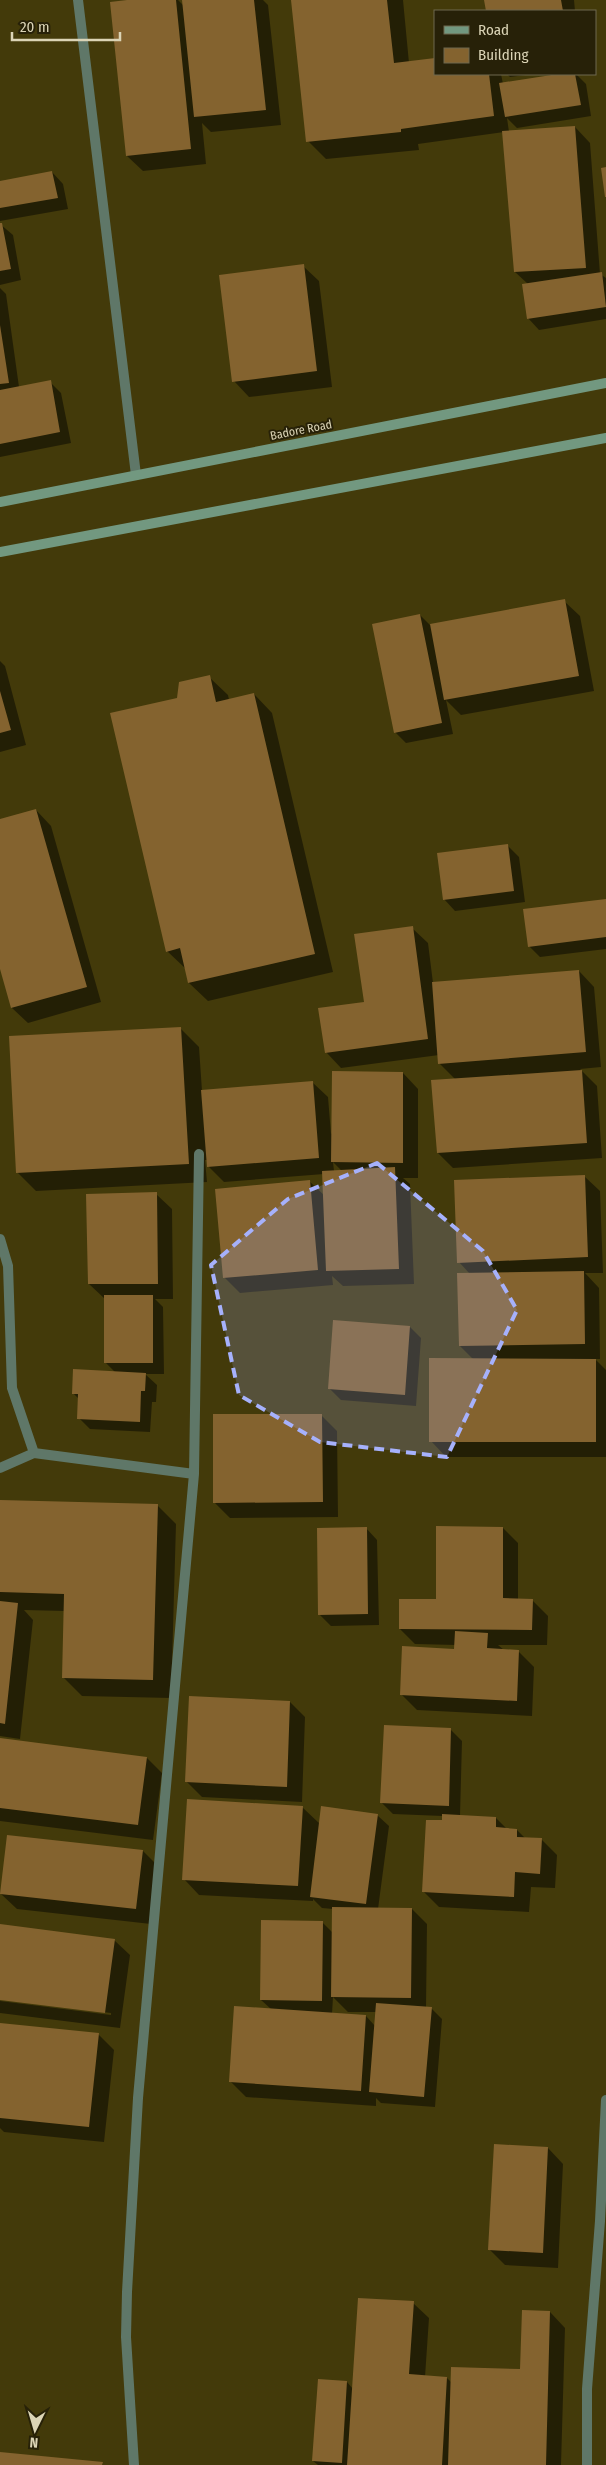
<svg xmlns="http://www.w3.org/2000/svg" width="606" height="2465" font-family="'Fira Sans Condensed',sans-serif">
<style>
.shadow{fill:#0007;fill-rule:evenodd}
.building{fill:#84632f}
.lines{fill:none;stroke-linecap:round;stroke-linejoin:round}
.street{stroke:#5f7768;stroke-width:10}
.secondary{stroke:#729880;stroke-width:10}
.marked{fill:#a6b1fc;fill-opacity:0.2;stroke:#a6b1fc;stroke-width:4;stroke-dasharray:10 6;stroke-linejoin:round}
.labels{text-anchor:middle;stroke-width:4;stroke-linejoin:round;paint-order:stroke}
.street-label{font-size:12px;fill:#dbd4b6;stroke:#272108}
</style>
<rect width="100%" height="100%" fill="#433a0a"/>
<!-- shadow -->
<path class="shadow" d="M140,0H178L184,6V0H263L268,5L281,125L211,132L202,123L206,164L143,171L127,156Z
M293,0H403L409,63L435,74H501L503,84L576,74L586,84L591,116L517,128L507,118L509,132L575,127L590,143L600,274L606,278V319L539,330L528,318V284L515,272L504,132L418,144L419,150L326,159L308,141Z
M486,0H574L575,11H487Z
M507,74H533L510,77Z
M52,172L63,184L68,209L0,221V182Z
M0,224L13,235L21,280L0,285Z
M303,266L319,281L332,387L249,397L234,381Z
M0,288L6,294L19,387L50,382L61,393L71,443L0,457Z
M564,601L580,616L594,691L461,715L446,700L453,734L406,743L395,732L420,615L430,625Z
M0,661L5,666L26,745L0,752Z
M209,677L228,695L229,700L254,694L272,713L333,972L208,1001L189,983L186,969L167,951L179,699Z
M36,810L51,826L101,1002L28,1023L12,1008L0,965V820Z
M508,846L519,857L525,902L455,911L444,899Z
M606,900V949L540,957L529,946Z
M412,928L428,943L433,983L579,971L594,987L601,1067L580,1069L597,1086L602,1158L453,1168L438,1153L456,1080L439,1063V1055L341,1068L326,1052L365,1003Z
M181,1029L199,1047L202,1091L312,1082L328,1097L331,1134L403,1073L418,1089V1178H403L410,1184L414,1284L343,1286L332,1276L333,1285L240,1293L224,1277L309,1181L325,1196L324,1174L224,1182L208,1166V1160H205L207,1182L36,1191L17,1172ZM333,1162L342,1171H334Z
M584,1176L600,1191L603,1273H585L599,1288L600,1359H595L606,1370V1457H446L431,1441L474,1360L460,1346L470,1274L459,1262Z
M156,1194L172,1209L173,1299H155L163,1307L164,1374H145L157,1385L156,1402H152L150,1432L90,1429L79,1418V1399L73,1393L115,1372L106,1363L105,1299L89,1284Z
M410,1327L421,1338L416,1406L341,1400L329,1388Z
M322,1416L337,1431L338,1517L230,1518L215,1503Z
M0,1501L157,1505L176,1524L171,1698L82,1696L63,1677L65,1611L24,1610L33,1620L20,1739L0,1736Z
M366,1528L377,1540L379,1625L331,1626L320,1615Z
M503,1528L518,1543V1600H532L548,1616L547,1645H498L504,1650L518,1651L534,1667L532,1716L417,1710L401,1694L455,1650L456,1645L415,1644L400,1629L437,1600Z
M290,1702L305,1717L302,1802L202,1797L186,1781Z
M451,1730L462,1741L460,1816L496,1818L507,1829L517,1830L526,1839H541L557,1855L555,1888L531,1887L529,1912L439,1907L423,1891L443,1816L393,1814L382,1803Z
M0,1739L147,1758L162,1773L153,1840L0,1821Z
M302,1807L320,1824L377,1815L389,1826L378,1909H412L427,1924L426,2008H431L442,2019L435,2107L381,2103L376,2098V2106L246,2097L230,2081L271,2009L261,2000L322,1922L333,1933V1909L322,1908L313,1899V1901L199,1895L184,1879ZM333,1997L348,2012H377L375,2026L366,2016L332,2014Z
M143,1851L158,1866L151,1924L17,1909L1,1894Z
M0,1925L114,1940L130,1955L120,2028L0,2013V2001L111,2015V2013L0,1999Z
M0,2024L98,2034L114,2050L104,2142L4,2132L0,2128Z
M548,2148L563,2164L558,2268L505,2265L489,2249Z
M413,2303L429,2318L425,2377L447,2378L452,2383L521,2370L550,2312L565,2328L561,2465H318L313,2461L347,2382L353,2389Z"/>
<!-- building -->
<path class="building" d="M127,0H176L191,149L126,156L110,2Z
M182,0H254L266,110L194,117Z
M291,0H387L394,63L435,58V74H489L494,116L401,129V132L306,142Z
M484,0H561L563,11H486Z
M558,74H575L581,105L505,117L499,83Z
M575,126L586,268L514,272L502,131Z
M606,167V197H605L601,168Z
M52,171L58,198L0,208V181Z
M0,223H2L11,269L0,271Z
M304,264L317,371L232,382L219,275Z
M602,272L606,307L527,319L522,284Z
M0,325L9,383L0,384Z
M51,380L60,432L0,444V390Z
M565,599L579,676L444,700L430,624Z
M420,614L442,723L394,733L372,624Z
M210,675L216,702L254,693L315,954L188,983L180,948L166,952L110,713L177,698L179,682Z
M0,691L11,730L0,733Z
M36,809L87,987L11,1008L0,969V819Z
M508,844L514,891L443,900L437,853Z
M606,899V937L528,947L523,909Z
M413,926L428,1039L325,1053L318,1008L364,1002L354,934Z
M579,970L586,1052L438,1064L432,982Z
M181,1027L189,1164L16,1173L9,1036Z
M582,1070L587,1143L437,1153L431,1080Z
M332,1071L403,1072V1163L331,1162Z
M313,1081L319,1158L207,1167L201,1090Z
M395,1167L399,1269L326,1271L322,1171Z
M585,1175L588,1257L457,1263L454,1180Z
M310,1180L318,1270L223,1278L215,1189Z
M157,1192L158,1284H88L86,1194Z
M584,1271L585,1344L459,1346L457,1273Z
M104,1295H153V1363H104Z
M333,1320L410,1326L405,1395L328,1389Z
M429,1358L596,1359V1442H429Z
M73,1369L146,1373L145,1391H141L140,1422L77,1419L78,1394H72Z
M213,1414H322L323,1502L213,1503Z
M0,1500L158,1504L153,1680L62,1678L64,1594L0,1592Z
M436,1526L503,1527V1598L533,1599L532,1630L399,1629V1599H436Z
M367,1527L368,1614L318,1615L317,1528Z
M0,1601L18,1603L5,1724L0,1723Z
M455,1631L488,1633L487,1648L519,1650L517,1701L400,1695L402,1646L454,1649Z
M189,1696L290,1701L287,1787L185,1782Z
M384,1725L451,1728L449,1806L380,1803Z
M0,1738L147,1757L138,1825L0,1808Z
M187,1799L303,1806L298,1886L182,1880Z
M321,1806L378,1814L366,1904L310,1897Z
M442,1814L496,1817V1827L517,1829V1837L542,1838L540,1874L515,1872L514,1897L422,1892L426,1820H442Z
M7,1835L143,1850L136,1909L0,1894Z
M332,1907L412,1908L411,1998L331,1997Z
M261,1920L323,1921L322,2001L260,2000Z
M0,1924L115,1939L105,2013L0,2000Z
M376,2003L432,2007L424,2097L369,2092Z
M234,2006L366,2015L361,2091L229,2082Z
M0,2023L99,2033L89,2127L0,2118Z
M494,2144L548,2147L543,2253L488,2250Z
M358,2298L414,2301L409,2374L447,2377L442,2465H347Z
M522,2310L550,2311L546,2465H448L451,2367L520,2369Z
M318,2379L347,2381L342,2463L312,2461Z
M0,2452L103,2462L102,2465H0Z"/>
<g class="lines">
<!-- street -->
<path class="street" d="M78,0L136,475
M0,1239L8,1266L12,1388L34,1453
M0,1468L34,1453L194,1474
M134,2465L126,2337L127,2292L138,2098L194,1474L199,1154
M587,2465V2389L600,2221L606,2100"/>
<!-- secondary -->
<path class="secondary" d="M0,502L606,383
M0,552L606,438"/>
</g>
<!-- marked area -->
<path class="marked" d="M377,1163L483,1251L517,1310L447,1457L320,1442L239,1395L211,1265L288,1199Z"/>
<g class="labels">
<!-- street labels -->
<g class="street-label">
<text transform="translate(301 430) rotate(-11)" y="4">Badore Road</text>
</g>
</g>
<!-- legend -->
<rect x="434" y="10" width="162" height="65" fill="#272108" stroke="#6f694e"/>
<rect x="444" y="26" width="25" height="8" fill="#729880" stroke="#6f694e"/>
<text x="478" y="35" font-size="15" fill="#dbd4b6">Road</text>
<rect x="444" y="48" width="25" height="15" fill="#84632f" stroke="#6f694e"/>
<text x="478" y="60" font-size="15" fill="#dbd4b6">Building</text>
<!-- north arrow -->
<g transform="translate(35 2430) rotate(185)" stroke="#272108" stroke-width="4" paint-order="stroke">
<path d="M0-4L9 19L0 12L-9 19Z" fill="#dbd4b6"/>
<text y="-8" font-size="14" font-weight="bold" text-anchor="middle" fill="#dbd4b6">N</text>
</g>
<!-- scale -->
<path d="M12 32v8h108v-8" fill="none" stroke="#dbd4b6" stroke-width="2.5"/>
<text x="20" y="32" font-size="15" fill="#dbd4b6" stroke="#272108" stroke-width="4" paint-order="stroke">20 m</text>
</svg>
